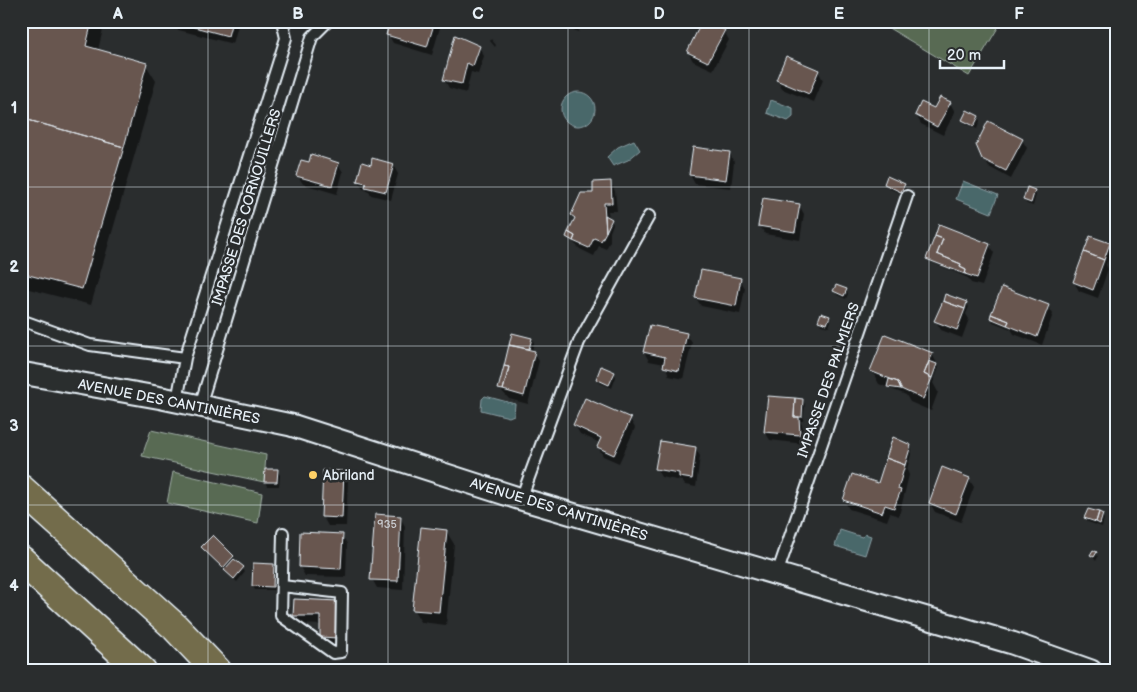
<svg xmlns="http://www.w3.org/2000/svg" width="1137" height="692" font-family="'Balsamiq Sans',sans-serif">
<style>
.green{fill:#586a53;stroke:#a0aea6}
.water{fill:#49676b;stroke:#899ea3}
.shadow{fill:#0007}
.building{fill:#675650;stroke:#e8f1f8}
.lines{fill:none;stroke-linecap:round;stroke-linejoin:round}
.lane-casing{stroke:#e8f1f8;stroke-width:14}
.street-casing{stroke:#e8f1f8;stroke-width:25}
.highway-casing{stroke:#e8f1f8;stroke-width:31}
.lane{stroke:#2a2d2e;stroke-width:10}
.street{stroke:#2a2d2e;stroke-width:21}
.highway{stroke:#736c4b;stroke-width:28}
.grid{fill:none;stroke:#e8f1f8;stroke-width:1;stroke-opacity:0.55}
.poi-dot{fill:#ffd166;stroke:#2a2d2e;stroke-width:2}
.labels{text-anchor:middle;stroke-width:5;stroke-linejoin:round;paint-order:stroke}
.number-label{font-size:11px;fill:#c8cace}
.street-label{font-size:14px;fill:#e8f1f8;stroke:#2a2d2e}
.poi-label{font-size:14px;fill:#e8f1f8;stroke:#2a2d2e;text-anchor:start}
.neatline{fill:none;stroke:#e8f1f8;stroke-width:2}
.grid-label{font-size:16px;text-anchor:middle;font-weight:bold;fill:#e8f1f8}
</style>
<rect width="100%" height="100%" fill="#2a2d2e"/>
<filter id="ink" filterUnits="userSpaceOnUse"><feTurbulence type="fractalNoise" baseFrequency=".02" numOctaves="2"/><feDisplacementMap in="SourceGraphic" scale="10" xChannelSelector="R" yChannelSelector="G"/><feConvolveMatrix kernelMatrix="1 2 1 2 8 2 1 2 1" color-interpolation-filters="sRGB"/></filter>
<g filter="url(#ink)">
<!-- green -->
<path class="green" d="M877,21H1002L969,76Z
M151,430L266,455L264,482L142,456Z
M173,472L262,493L258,523L167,503Z"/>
<!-- water -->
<path class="water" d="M561 109a17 17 0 1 1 34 0a17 17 0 1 1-34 0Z
M771,100L793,108V117L788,121L767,113Z
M634,140L640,150L628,160L613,166L607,157L618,147Z
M963,181L998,195L991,213L956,199Z
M485,396L515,404L514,415L509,417L481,410L482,399Z
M840,530L862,537L865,534L871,536L865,555L835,546Z"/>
<!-- shadow -->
<path class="shadow" d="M21,21H105L98,50L146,65L156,81L91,305L21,287Z
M164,21H236L238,25L233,44L167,27Z
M392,21H440L441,24L432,55L393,43L388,34Z
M555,21H597L594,28L586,25L585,28L580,26L578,32Z
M704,21L724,31L729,40L713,70L693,61L688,52Z
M491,39L496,45L495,47L490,41Z
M479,47L484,56L478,74L471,72L466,93L449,88L444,79Z
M818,71L823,80L814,102L782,89L777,80Z
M950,103L955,112L943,135L921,124L916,115Z
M978,117L980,121L977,129L966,124L963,120Z
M1022,140L1027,148L1011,179L989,167L983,158Z
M694,149L729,153L734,162L731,188L695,184L690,175Z
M338,164L343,172L337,194L303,184L298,176Z
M393,165L398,174L391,200L371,195L369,191L363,189L358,181L372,167Z
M610,182L615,191L617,211H608L609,218L613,224L610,232V241L606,249L599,246L594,256L580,249L568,237L575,221L572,215Z
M885,184L904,185L906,189L904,195L888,188Z
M1034,191L1036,195L1033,206L1027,204L1024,200Z
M799,205L804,214L800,240L765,234L760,226Z
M1109,244L1112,248L1106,265L1108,269L1098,298L1079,291L1074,282Z
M989,245L994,253L982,286L971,283L968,278L929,261L964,275Z
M740,279L745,288L740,314L701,306L696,298Z
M846,290L848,294L846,299L837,295L835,291Z
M966,303L969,307L966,314L969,319L962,338L941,330L936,321Z
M1048,306L1053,314L1042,345L1014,334L1011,329L993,322L991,318Z
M829,317L831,321L829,327L821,325L819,320Z
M513,335L532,339L534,343L532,351L539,361L528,404L509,399L500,389Z
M687,335L692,343L683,379L669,376L665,364L649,361L644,352Z
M932,354L939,367L933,383L938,392L931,411L910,402L906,395L879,384L872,371Z
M614,373L616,377L612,388L600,383L597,379Z
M802,400L805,404L803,421H800L803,427L804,444L770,440L765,432Z
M630,419L635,428L619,463L603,456L598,447L600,443L580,434L575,425Z
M910,446L912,450L907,470L909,475L899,516L890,513L887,521L849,509L844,500L878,484Z
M695,448L700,456L696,487L685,485L682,481L661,477L656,468Z
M277,471L280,475L279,486H267L265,482Z
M343,472L348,481L346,526H328L323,517Z
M969,479L974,487L961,522L935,512L930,503Z
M1102,515L1104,519L1102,527L1088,522L1086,518Z
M400,517L405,526L403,590L377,588L372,579Z
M446,531L454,544L446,625L421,622L413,609Z
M342,535L347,544L346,577L305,576L300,567Z
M203,548L233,556L245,572L237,582Z
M1096,553L1098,557L1096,561L1091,555Z
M274,565L276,569L275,590H255L253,586Z
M343,611L342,646H326L321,637V625L300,624L294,615Z"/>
<!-- building -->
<path class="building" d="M21,21H92L86,46L147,63L124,147L21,118Z
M172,21H232L228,36Z
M390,21H435L427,47L386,35Z
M702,21L725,30L708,62L687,52Z
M455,35L480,46L473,66L467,63L462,84L443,80Z
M786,56L819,70L809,94L776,80Z
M940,97L951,102L937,127L915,115L921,102L934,108Z
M967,110L979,116L974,126L962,120Z
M21,118L124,147L82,289L21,273Z
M988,121L1023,139L1006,171L982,159L976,145Z
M693,147L730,152L726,180L689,175Z
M311,154L339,163L332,186L296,176L301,160L309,162Z
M372,158L394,164L386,192L365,187L366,183L357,181L362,162L371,165Z
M887,176L905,184L901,192L884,184Z
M611,181L612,203H604L606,232L601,241L594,238L589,248L573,241L575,236L568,232L575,218L571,215L581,193H593V182Z
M1027,187L1035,190L1031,203L1023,200Z
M763,198L800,204L795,232L758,226Z
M605,215L612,219L606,232Z
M939,224L990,244L977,278L965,274L966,270L960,267L961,264L937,254L943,239L935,236Z
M568,232L575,236L573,241L566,237Z
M935,236L943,239L937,254L961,264L960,267L966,270L965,274L926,259Z
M1090,236L1110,243L1104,260L1084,252Z
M1084,252L1104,260L1093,290L1073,282Z
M701,270L741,278L736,306L695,298Z
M836,285L847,289L844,296L833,291Z
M1002,287L1049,305L1037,337L1007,325L1009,321L991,314Z
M945,294L967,302L965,309L943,301Z
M943,301L965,309L957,330L934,321Z
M821,313L830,316L827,324L818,321Z
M991,314L1009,321L1007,325L990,318Z
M650,325L687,333L679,371L663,367L665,357L643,352Z
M512,333L532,338L529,349L509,345Z
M885,334L933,353L924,374L932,378L923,399L901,389L898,382L870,371Z
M509,345L535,351L524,396L503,390L509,367L504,366Z
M929,361L937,364L932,378L924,374Z
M504,366L509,367L503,390L498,389Z
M601,366L615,372L609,385L596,379Z
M889,379L898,382L901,389L887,387Z
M768,396L795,398L794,417H799L800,435L764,432Z
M585,398L631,418L614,455L597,447L601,438L573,425Z
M795,398L803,399L802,417H794Z
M893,437L911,445L905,465L886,458Z
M660,441L696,447L692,479L679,477V473L655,469Z
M886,458L905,465L898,489L901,490L894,508L885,505L882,513L843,500L852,474L878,483Z
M942,467L970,478L956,514L929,503Z
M265,469H278L277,482H264Z
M323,470L344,471L342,518L321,517Z
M1088,509L1099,512L1096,522L1084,518Z
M1099,512L1103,514L1100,524L1096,522Z
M375,514L401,516L398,581L370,580Z
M421,527L447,530L439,612L412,610Z
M300,532L343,534L341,569L299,567Z
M213,535L234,556L223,568L201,547Z
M1093,550L1097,552L1094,557L1090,555Z
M234,559L244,567L234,579L224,570Z
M253,563L274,564L273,587L252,586Z
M294,599L339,601L338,638L320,637V616H293Z"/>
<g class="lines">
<!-- lane casing -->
<g class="lane-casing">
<path id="lane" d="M21,320L90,345L185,358
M177,401L185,358L286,38L282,21
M200,406L312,37L328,21
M521,499L579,342L649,216
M777,574L907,196
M282,586L342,593L341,652L333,653L281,616L283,533"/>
</g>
<!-- street casing -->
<g class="street-casing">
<path id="street" d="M21,373L162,398L291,425L521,499L1012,643L1091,671"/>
</g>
<!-- highway casing -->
<g class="highway-casing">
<path id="highway" d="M21,489L175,627L217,671
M21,560L142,671"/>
</g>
<!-- lane -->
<use href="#lane" class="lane"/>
<!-- street -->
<use href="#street" class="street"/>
<!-- highway -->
<use href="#highway" class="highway"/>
</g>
</g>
<!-- grid -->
<path class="grid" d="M208,21V671M388,21V671M568,21V671M749,21V671M929,21V671M21,187H1116M21,346H1116M21,505H1116"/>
<!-- markers -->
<circle class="poi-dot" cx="313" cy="475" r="5"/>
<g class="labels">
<!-- number labels -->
<g class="number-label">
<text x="387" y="528">935</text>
</g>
<!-- street labels -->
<g class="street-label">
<text transform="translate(246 207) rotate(-73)" y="5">IMPASSE DES CORNOUILLERS</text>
<text transform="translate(828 380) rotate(-71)" y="5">IMPASSE DES PALMIERS</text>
<text transform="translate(169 401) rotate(11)" y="5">AVENUE DES CANTINIÈRES</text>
<text transform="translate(559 509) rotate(17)" y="5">AVENUE DES CANTINIÈRES</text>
</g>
<!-- poi labels -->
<g class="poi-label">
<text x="323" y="480">Abriland</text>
</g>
</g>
<!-- margin -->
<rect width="1137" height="692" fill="none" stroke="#2a2d2e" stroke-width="55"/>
<!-- scale -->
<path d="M940 60v8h64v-8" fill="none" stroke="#e8f1f8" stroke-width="2.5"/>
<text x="947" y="60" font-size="15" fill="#e8f1f8" stroke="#2a2d2e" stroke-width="4" paint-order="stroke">20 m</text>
<rect x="28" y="28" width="1082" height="636" class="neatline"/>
<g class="grid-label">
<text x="118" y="19">A</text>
<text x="298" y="19">B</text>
<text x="478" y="19">C</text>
<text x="659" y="19">D</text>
<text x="839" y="19">E</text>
<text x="1019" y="19">F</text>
<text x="14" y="113">1</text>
<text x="14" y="272">2</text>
<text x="14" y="431">3</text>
<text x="14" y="591">4</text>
</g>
</svg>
